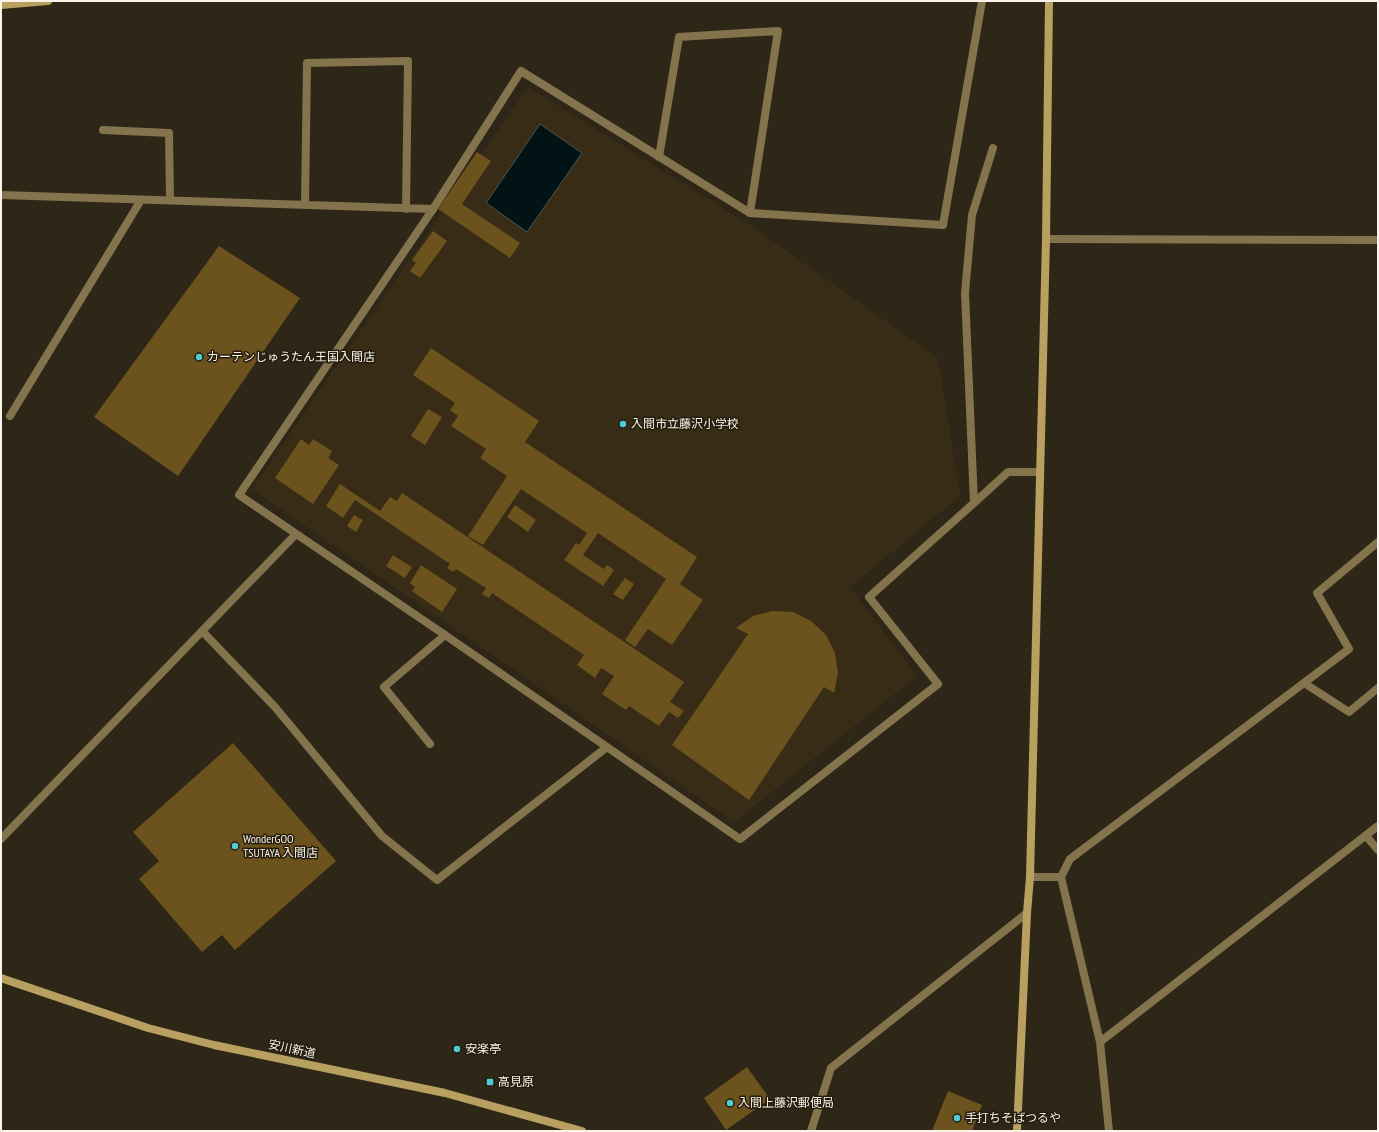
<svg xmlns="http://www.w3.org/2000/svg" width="1379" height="1132" font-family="'PT Sans Narrow','Noto Sans JP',sans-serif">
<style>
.built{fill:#382c16}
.water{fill:#021315;stroke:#4c5655}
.building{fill:#6c521d}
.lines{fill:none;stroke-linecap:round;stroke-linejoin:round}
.lane{stroke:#83744d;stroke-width:8}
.street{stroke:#83744d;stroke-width:8}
.secondary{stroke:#b8a060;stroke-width:8}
.poi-dot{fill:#51ccd5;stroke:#241c0d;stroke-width:1.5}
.labels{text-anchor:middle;stroke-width:3;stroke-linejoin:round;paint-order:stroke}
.poi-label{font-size:12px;fill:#f9f3e9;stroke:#241c0d;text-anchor:start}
.street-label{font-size:12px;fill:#f9f3e9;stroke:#241c0d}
</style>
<rect width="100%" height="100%" fill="#2e2616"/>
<!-- built -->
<path class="built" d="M528,87L750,225L938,358L960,496L850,587L917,676L734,822L252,489Z"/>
<!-- water -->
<path class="water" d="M540,124L582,153L527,232L486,203Z"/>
<!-- building -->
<path class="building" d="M477,152L491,161L462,204L520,243L510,258L438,209Z
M433,231L447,241L420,278L410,271L416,263L412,260Z
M219,246L300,298L178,476L94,417Z
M431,348L539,421L525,442L697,557L680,584L703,600L672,645L648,629L635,647L625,640L666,579L598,533L583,555L604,569L607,565L614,570L603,586L564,560L576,543L579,545L587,533L521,489L483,545L468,536L507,476L480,458L486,449L451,426L458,416L450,410L455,403L413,375Z
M428,409L442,417L425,445L411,436Z
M301,439L309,445L313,439L332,451L328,458L339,465L313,504L275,478Z
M340,484L380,511L390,497L397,501L402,493L684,682L670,702L684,711L678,718L669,712L659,726L629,706L626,710L602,694L614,676L601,668L595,678L577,665L584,655L492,593L489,598L482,594L486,588L456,569L453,572L447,568L450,564L355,500L343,518L326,506Z
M515,505L536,520L528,532L507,517Z
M354,515L363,520L356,532L347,526Z
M393,555L412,567L405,578L386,566Z
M421,565L457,589L442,612L412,591L415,587L410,583Z
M625,578L634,584L623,600L613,594Z
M772,611L793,612L811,621L826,635L835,653L838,673L834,693L824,687L749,800L672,745L748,634L736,628L753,616Z
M233,743L336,861L235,950L222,935L202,952L139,879L159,861L133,832Z
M747,1067L770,1099L726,1130L704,1098Z
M948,1091L982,1105L972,1131H932Z"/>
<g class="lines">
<!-- lane -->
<path class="lane" d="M103,130L169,133L170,200
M10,416L141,200
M430,744L384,687L445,635"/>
<!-- street -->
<path class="street" d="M982,1L943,225L750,213L521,71L433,209L239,495L445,635L740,839L938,684L869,597L974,503L965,293L972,215L993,148
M659,157L679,37L778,31L750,213
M1,195L433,209
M305,205L307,63L408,61L406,209
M1046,239L1378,240
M974,503L1008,472H1039
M202,631L275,707L382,836L437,880L607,747
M1304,683L1349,712L1378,688
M1366,836L1378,850
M1,839L296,534
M1030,877H1061L1100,1042L1109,1131
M1061,877L1070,859L1349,649L1317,593L1378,542
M1100,1042L1378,826
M811,1131L831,1068L1027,913"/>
<!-- secondary -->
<path class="secondary" d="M1,5L48,1
M1,978L148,1028L214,1045L445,1093L582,1131
M1017,1131L1027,913L1030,877L1046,239L1049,1"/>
</g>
<!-- markers -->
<g class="poi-dot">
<circle cx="199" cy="357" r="4"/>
<circle cx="623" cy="424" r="4"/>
<circle cx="235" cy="846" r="4"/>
<circle cx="457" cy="1049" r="4"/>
<rect x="486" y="1078" width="8" height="8" rx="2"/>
<circle cx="730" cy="1103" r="4"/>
<circle cx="957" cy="1118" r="4"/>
</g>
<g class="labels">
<!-- poi labels -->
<g class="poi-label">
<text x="207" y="361">カーテンじゅうたん王国入間店</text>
<text x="631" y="428">入間市立藤沢小学校</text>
<text x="243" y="843">WonderGOO<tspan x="243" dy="14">TSUTAYA 入間店</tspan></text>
<text x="465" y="1053">安楽亭</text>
<text x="498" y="1086">高見原</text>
<text x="738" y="1107">入間上藤沢郵便局</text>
<text x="965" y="1122">手打ちそばつるや</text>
</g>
<!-- street labels -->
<g class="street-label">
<text transform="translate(292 1049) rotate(12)" y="4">安川新道</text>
</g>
</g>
<!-- border -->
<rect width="1379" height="1132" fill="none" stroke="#f9f3e9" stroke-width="4"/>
</svg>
